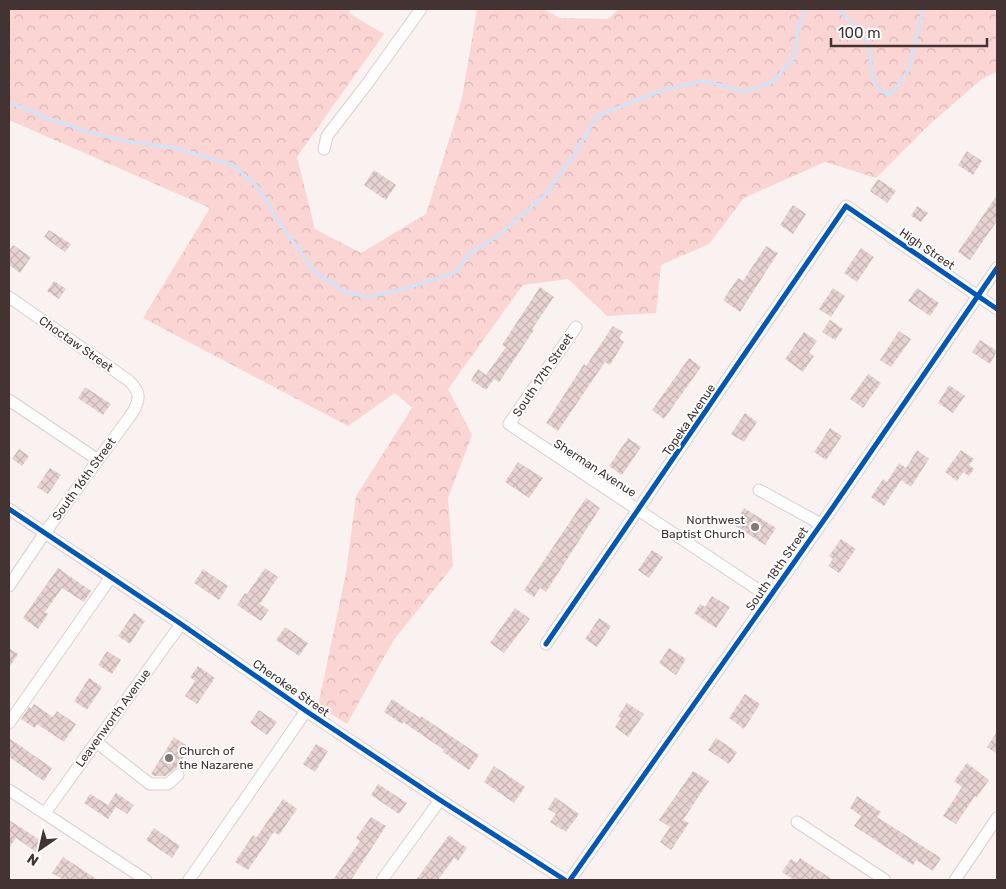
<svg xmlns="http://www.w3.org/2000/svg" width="1006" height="889" font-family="Rubik,sans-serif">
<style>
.forest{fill:url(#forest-crowns)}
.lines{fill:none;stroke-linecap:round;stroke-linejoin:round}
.stream{stroke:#cfe3f9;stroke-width:3}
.building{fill:url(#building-cross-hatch)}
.minor-casing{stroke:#dacfce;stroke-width:13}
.minor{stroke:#fefdfd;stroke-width:11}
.cycleway-casing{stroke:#fff;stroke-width:8}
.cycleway{stroke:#0057b8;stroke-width:5}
.poi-dot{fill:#837676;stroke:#fff;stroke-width:2}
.labels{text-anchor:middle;stroke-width:4;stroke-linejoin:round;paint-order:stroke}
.street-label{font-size:12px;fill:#433433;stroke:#fff}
.poi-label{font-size:12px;fill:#433433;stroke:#fff;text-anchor:end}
</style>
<defs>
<pattern id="forest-crowns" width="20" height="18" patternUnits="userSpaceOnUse" patternTransform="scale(1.25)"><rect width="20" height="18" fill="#fbd5d3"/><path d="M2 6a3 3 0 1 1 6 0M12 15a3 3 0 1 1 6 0" fill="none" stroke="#d8b7b6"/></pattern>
<pattern id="building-cross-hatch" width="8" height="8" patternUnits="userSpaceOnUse" patternTransform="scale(1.25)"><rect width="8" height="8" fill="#e5d2d1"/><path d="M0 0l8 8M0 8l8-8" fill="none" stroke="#c6b5b4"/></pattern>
</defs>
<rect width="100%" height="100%" fill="#faf2f1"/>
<!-- forest -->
<path class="forest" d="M9,9H350L349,13L384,34L297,157L315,229L361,253L426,214L462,98L477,9H543L560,18L608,19L619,9H997V72L982,79L930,124L876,178L825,162L744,198L709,244L661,265L656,313L607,316L568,279L523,285L448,389L472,435L448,498L453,566L393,641L347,724L318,706L346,573L356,496L412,408L395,393L348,426L143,318L210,208L9,120Z"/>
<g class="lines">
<!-- stream -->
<path class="stream" d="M839,9C846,17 863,34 867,43C875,62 865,85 889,95L898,85L909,69L923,9
M9,102L47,118L89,132L126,141L175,148L233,165L258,187L281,225L316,273L345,292L368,297L407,288L455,273L470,253L498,236L545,195L574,155L597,116L660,91L704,81L746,92L774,81L794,57L800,19L807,9"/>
</g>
<!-- building -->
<path class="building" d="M967,151L982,161L973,175L958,165Z
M374,170L396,185L386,200L364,185Z
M878,179L896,191L887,203L870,191Z
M997,195V221L970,260L958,252Z
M793,205L806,214L793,234L780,225Z
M917,206L928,213L921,222L911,216Z
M49,230L71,244L65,252L44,237Z
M13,245L31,257L20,273L9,265V251Z
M766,246L778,253L740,312L723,300L738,278L743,281Z
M861,248L874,257L857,282L844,273Z
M54,281L66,289L59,299L47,291Z
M540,287L554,297L532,329L534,330L499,382L494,379L486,390L471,380L478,369L486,375L506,347L502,345Z
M833,288L845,296L831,317L819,309Z
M917,288L939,303L930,316L908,301Z
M830,320L843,329L835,340L822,332Z
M613,326L623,332L619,338L624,342L610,365L605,362L558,431L546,423L584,364L586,366Z
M899,331L911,339L891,367L880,360Z
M804,332L817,341L809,352L814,356L803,372L785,359Z
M980,340L997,351L990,364L972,352Z
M689,358L701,367L664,419L652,410Z
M868,374L881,383L863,408L850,399Z
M949,385L965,396L953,413L938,403Z
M85,387L111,404L103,415L78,398Z
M745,413L757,422L744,442L731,434Z
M830,428L842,436L826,460L814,452Z
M628,438L641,447L622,475L609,466Z
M19,449L29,456L22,466L12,459Z
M917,450L929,459L911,487L901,480L884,506L871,497L883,479L887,482L899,463L906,468Z
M961,450L974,459L969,465L974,469L969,476L963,472L957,481L945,472Z
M518,462L543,478L529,498L505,482Z
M50,468L61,475L48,494L37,487Z
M586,498L600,508L546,592L540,588L534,597L524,590Z
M744,508L776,528L765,545L734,525Z
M841,539L856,549L839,573L828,566L833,559L829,556Z
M652,550L663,557L649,578L638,570Z
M58,568L91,591L84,602L62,588L45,612L48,614L38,629L23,618Z
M265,568L278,577L260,604L269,610L261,621L237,605L245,593L247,594Z
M203,569L228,586L219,600L194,583Z
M712,596L730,607L716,628L694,613L700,604L705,607Z
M515,608L530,619L504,653L490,643Z
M134,613L145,621L130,644L118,636Z
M599,618L611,626L597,647L585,639Z
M285,627L308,643L299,656L276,640Z
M9,648L18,654L9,668Z
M669,648L686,659L676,675L659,663Z
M107,651L121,660L112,674L98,665Z
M198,666L215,678L197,704L185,696L195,681L190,677Z
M89,678L102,687L87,710L74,701Z
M745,694L760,704L744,729L729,718Z
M392,699L420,718L421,716L479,755L469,770L443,752L444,750L403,722L402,724L384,712Z
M627,703L644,714L628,737L615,727L621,718L618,716Z
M34,704L53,717L57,711L76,724L64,742L37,724L35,728L21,719L29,707L31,709Z
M259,710L277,722L267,735L250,723Z
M997,732V754L987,747Z
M174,737L190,748L176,768L165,776H155L151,774Z
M9,738L52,768L44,781L9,757Z
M716,738L737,752L729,764L708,750Z
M316,744L328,751L315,772L303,764Z
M967,763L989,780L977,797L975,796L956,824L943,816L962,787L954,781Z
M494,766L525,787L514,803L484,782Z
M693,771L709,781L683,820L689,823L671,850L660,842L670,827L659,820Z
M378,784L407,803L399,814L371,795Z
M116,793L134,805L127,814L116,807L108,819L84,803L90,794L108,805Z
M857,796L881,812L877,817L941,858L933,871L916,860L913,865L854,826L861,816L850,808Z
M555,797L579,814L566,832L550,822L556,814L548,809Z
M283,799L297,809L279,835L274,832L248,870L235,862L253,835L256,838Z
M371,817L386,826L351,880H333L360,841L356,838Z
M9,820L46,844L39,854L16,838L9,848Z
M154,828L180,846L172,858L146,840Z
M449,835L467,848L458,861L454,858L438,880H416Z
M63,857L98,880H64L52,873Z
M800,858L833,880H794L782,872L791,859L797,863Z"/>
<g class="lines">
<!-- minor casing -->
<g class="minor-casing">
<path id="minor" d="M324,149L327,136L367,84L421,9
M9,297L128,380C140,391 141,398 133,412L44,534L9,586
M576,327L509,424L769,597
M9,400L98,460
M759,490L821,524
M9,509L181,624L306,711L440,800L565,880
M546,644L846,206L997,309
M9,723L111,577
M96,742L150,784H168L178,775
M9,790L146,880
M45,813L181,624
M797,822L885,880
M189,880L306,711
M382,880L440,800
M570,880L831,510L997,268
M955,880L997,818"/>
</g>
<!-- minor -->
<use href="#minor" class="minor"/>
<!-- cycleway casing -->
<g class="cycleway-casing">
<path id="cycleway" d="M9,509L181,624L306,711L440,800L565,880
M546,644L846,206L997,309
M570,880L831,510L997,268"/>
</g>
<!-- cycleway -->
<use href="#cycleway" class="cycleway"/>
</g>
<!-- markers -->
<g class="poi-dot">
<circle cx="755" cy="527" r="5"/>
<circle cx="169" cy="758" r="5"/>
</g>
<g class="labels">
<!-- street labels -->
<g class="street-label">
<text transform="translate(927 249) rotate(34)" y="4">High Street</text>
<text transform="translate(76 344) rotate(35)" y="4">Choctaw Street</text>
<text transform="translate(543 375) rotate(-56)" y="4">South 17th Street</text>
<text transform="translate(689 420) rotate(-56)" y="4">Topeka Avenue</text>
<text transform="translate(595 468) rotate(33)" y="4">Sherman Avenue</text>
<text transform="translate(84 479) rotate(-54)" y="4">South 16th Street</text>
<text transform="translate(777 569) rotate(-55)" y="4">South 18th Street</text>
<text transform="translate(291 688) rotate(35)" y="4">Cherokee Street</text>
<text transform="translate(113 718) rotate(-54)" y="4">Leavenworth Avenue</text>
</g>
<!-- poi labels -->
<g class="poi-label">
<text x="745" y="524">Northwest<tspan x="745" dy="14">Baptist Church</tspan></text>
<text x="179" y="755" text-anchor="start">Church of<tspan x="179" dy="14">the Nazarene</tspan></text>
</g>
</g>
<!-- border -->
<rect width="1006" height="889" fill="none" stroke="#433433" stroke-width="20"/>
<!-- north arrow -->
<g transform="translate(40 849) rotate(214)" stroke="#ffffff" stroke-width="4" paint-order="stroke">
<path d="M0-4L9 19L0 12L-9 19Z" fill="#433433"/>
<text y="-8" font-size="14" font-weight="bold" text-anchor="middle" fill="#433433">N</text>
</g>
<!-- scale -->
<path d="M831 38v8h156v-8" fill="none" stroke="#433433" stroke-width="2.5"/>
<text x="838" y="38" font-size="15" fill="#433433" stroke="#ffffff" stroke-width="4" paint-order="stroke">100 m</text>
</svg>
